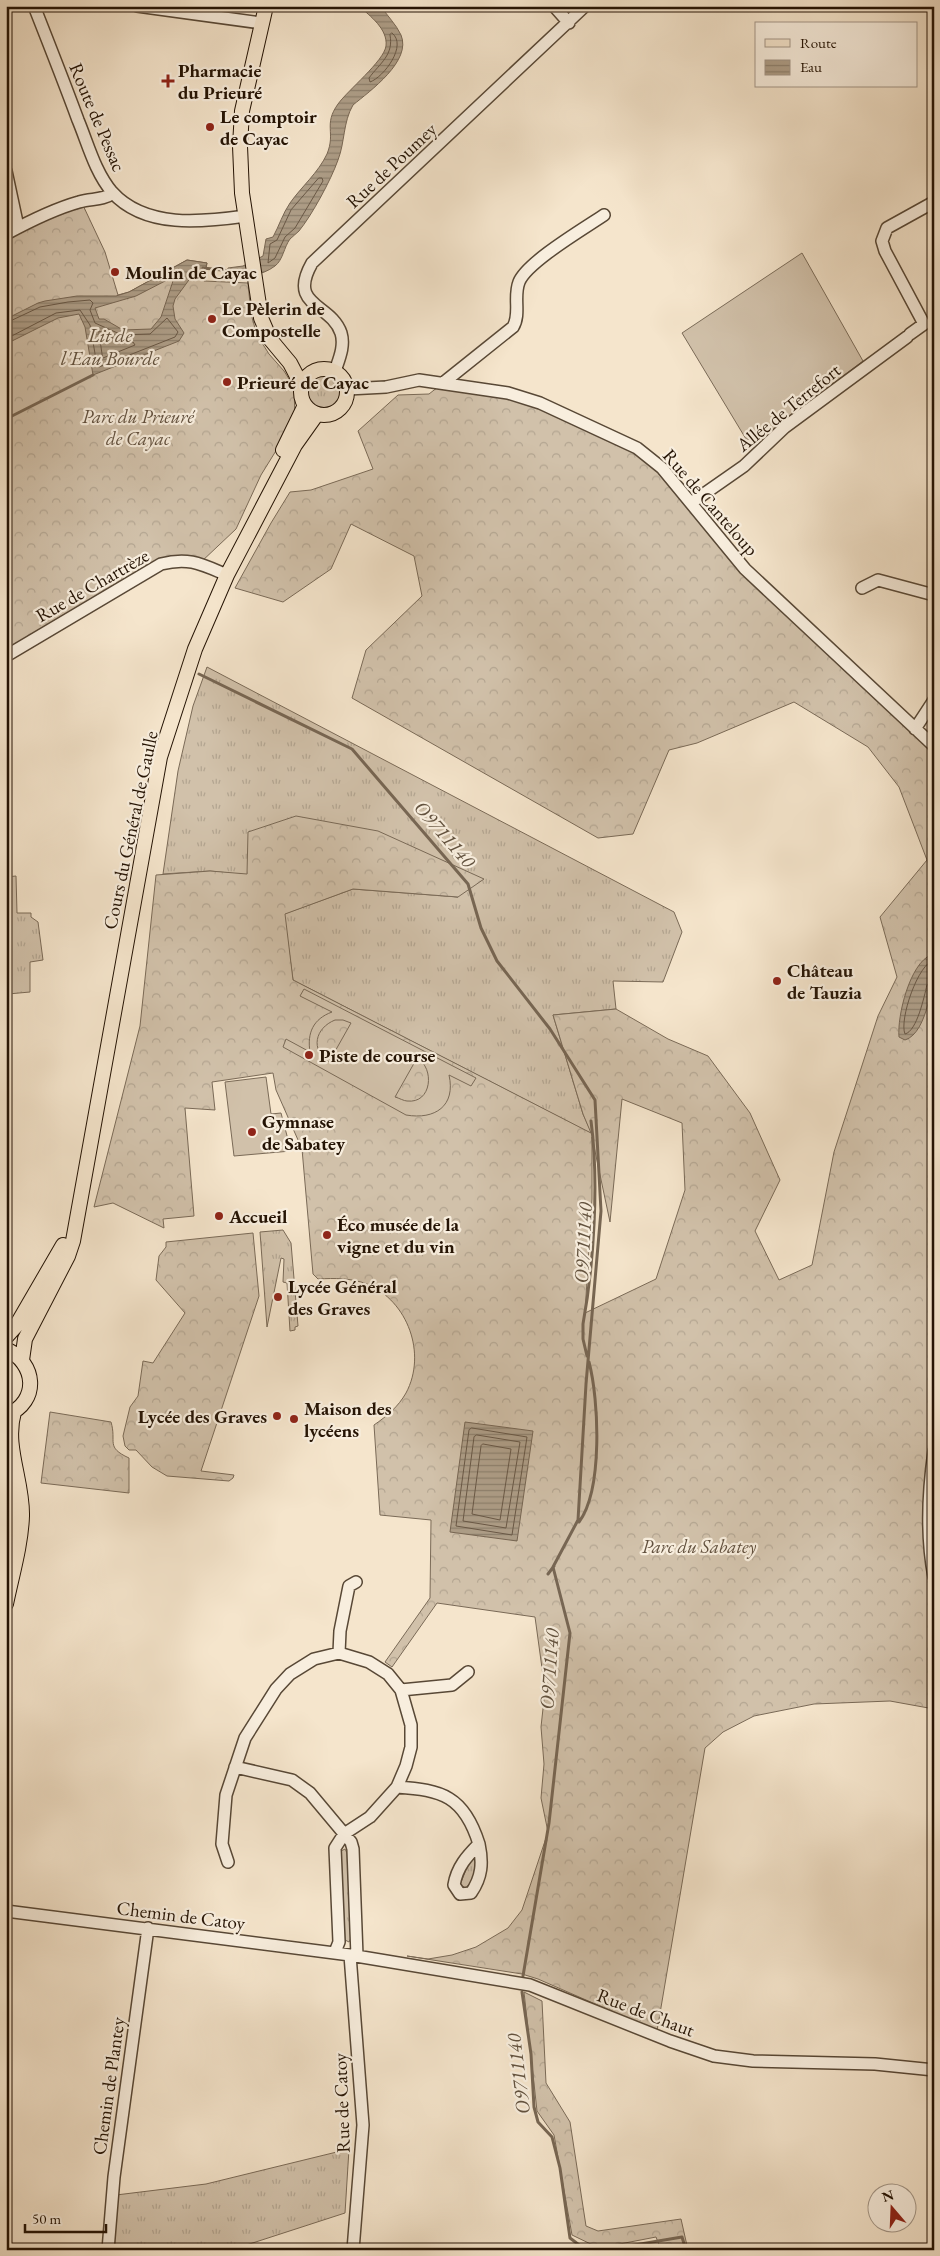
<svg xmlns="http://www.w3.org/2000/svg" width="940" height="2256" font-family="'EB Garamond',serif">
<style>
.grass{fill:url(#grass-tufts);stroke:#7a6a57}
.forest{fill:url(#forest-crowns);stroke:#7a6a57;fill-rule:evenodd}
.garden{fill:#d1c1aa;stroke:#7a6a57;fill-rule:evenodd}
.water{fill:url(#water-rules);stroke:#776653;fill-rule:evenodd}
.lines{fill:none;stroke-linecap:round;stroke-linejoin:round}
.shore{stroke:#695846;stroke-width:1}
.stream{stroke:#776653;stroke-width:3}
.minor-casing{stroke:#584836;stroke-width:14}
.major-casing{stroke:#241304;stroke-width:16}
.minor{stroke:#f8eede;stroke-width:11}
.major{stroke:#f5e5cc;stroke-width:14}
.poi-dot{fill:#8f2418;stroke:#f8eede;stroke-width:2}
.labels{text-anchor:middle;stroke-width:4.5;stroke-linejoin:round;paint-order:stroke}
.poi-label{font-size:19px;font-weight:bold;fill:#241304;stroke:#f8eede;text-anchor:start}
.street-label{font-size:19px;fill:#241304;stroke:#f8eede}
.park-label{font-size:19px;font-style:italic;fill:#61503e;stroke:#f8eede}
.water-label{font-size:20px;font-style:italic;fill:#62523f;stroke:#f8eede}
</style>
<defs>
<pattern id="grass-tufts" width="24" height="20" patternUnits="userSpaceOnUse" patternTransform="scale(1.25)"><rect width="24" height="20" fill="#d1c1aa"/><path d="M3 7l-1-3M5 7V3M7 7l1-3M15 17l-1-3M17 17v-4M19 17l1-3" fill="none" stroke="#b3a591"/></pattern>
<pattern id="forest-crowns" width="20" height="18" patternUnits="userSpaceOnUse" patternTransform="scale(1.25)"><rect width="20" height="18" fill="#d1c1aa"/><path d="M2 6a3 3 0 1 1 6 0M12 15a3 3 0 1 1 6 0" fill="none" stroke="#b3a591"/></pattern>
<pattern id="water-rules" width="6" height="5" patternUnits="userSpaceOnUse" patternTransform="scale(1.25)"><rect width="6" height="5" fill="#ae9e88"/><path d="M0 2.5h6" fill="none" stroke="#8d806d"/></pattern>
</defs>
<rect width="100%" height="100%" fill="#f5e5cc"/>
<filter id="stains"><feTurbulence type="fractalNoise" baseFrequency=".004" numOctaves="4"/><feColorMatrix values="0 0 0 0 .2 0 0 0 0 .09 0 0 0 0 .02 0 0 0 .5 -.17"/></filter>
<radialGradient id="worn" r=".72"><stop offset=".6" stop-color="#630" stop-opacity="0"/><stop offset="1" stop-color="#630" stop-opacity=".3"/></radialGradient>
<!-- grass -->
<path class="grass" d="M307 392a18 18 0 1 1 36 0a18 18 0 1 1-36 0Z
M207,667L674,912L682,932L663,982L613,981L616,1009L553,1015L583,1114L592,1134L293,980L284,914L353,889L458,897L210,871L163,874L178,771L193,706Z
M16,876L17,913H31V917L38,922L43,960L30,962V992L8,994L6,997V877Z
M283,1230L291,1243L298,1326L295,1327V1330L290,1331L287,1283L283,1282L284,1259L281,1258L267,1327L260,1232Z
M345,1849L347,1853L351,1938L349,1942L345,1940L341,1851Z
M475,1856C478,1867 473,1883 464,1889L460,1885L467,1867Z
M349,2149L345,2213L231,2250H112L116,2195L206,2184Z"/>
<!-- forest -->
<path class="forest" d="M81,201L105,252L118,295L129,292L187,260L207,263L204,281L248,283L251,314L257,335L269,354L284,371L294,387L295,420L261,475L236,529L200,563L178,559L6,656V215L7,228Z
M443,383L508,393L637,448L745,569L934,746V1709L890,1701L814,1704L754,1716L723,1732L705,1748L657,2031L538,1979L522,1974L407,1956L428,1959L452,1955L476,1947L508,1928L522,1910L548,1832L541,1798L544,1764L541,1727L545,1690L535,1617L437,1603L392,1667L385,1662L430,1598L431,1520L380,1515L374,1425C387,1416 398,1407 406,1393C427,1354 408,1301 367,1284C351,1278 335,1278 318,1279L313,1274L302,1149L276,1090L273,1073L212,1082L215,1110L185,1108L194,1216L163,1219L164,1228L113,1203L94,1207L140,1026L156,875L210,871L247,874L248,832L296,816L378,831L484,879L458,897L353,889L285,914L293,980L591,1133L583,1114L553,1015L616,1009L668,1039L708,1056L750,1113L780,1180L755,1231L779,1280L812,1265L834,1152L878,1016L897,977L880,917L927,860L899,787L868,747L794,702L697,743L669,750L633,834L598,838L352,698L366,650L422,596L414,556L351,524L331,569L283,602L235,588L271,523L290,492L311,490L373,469L358,431L398,395L429,394ZM622,1099L682,1123L685,1190L656,1279L585,1313L592,1199V1137L610,1222Z
M253,1233L259,1296L201,1471L234,1475L233,1478L229,1481L167,1476L152,1467L136,1450H129L125,1446L123,1436L130,1407L138,1396L143,1361L153,1363L185,1313L156,1280L159,1256L166,1247V1242Z
M50,1412L111,1422C117,1442 105,1447 129,1458V1493L41,1483Z
M524,1992L542,2001L546,2083L570,2122L586,2226L598,2231L681,2219L688,2250H661L656,2237L599,2248L572,2235L554,2135L537,2111Z"/>
<!-- garden -->
<path class="garden" d="M802,253L863,361L783,421L762,441L746,439L682,333Z
M304,989L476,1078L471,1086L449,1075C456,1106 435,1120 406,1115L283,1047L286,1039L310,1052C307,1033 313,1019 332,1012L300,996ZM335,1020H343L351,1023L329,1062C310,1050 315,1028 335,1020ZM417,1058C435,1068 432,1104 407,1101C404,1101 399,1098 395,1097Z
M266,1077L271,1114L281,1113L291,1151L234,1156L225,1082Z"/>
<!-- water -->
<path class="water" d="M359,6H381C387,16 396,24 401,35C412,61 370,91 353,105C343,122 345,142 338,160C331,180 312,215 299,231C296,234 293,236 290,239C284,247 283,260 275,266C262,276 242,278 227,277L228,268L243,266L263,256L266,239L273,237C279,226 283,213 290,203C302,186 318,173 327,154C336,132 323,125 338,104C348,90 384,61 386,46C388,29 370,16 359,6Z
M187,260L207,263L204,274L194,273L175,299L173,306L175,319L184,333L179,341L93,375L85,327L79,314L58,318L6,344V319L38,303L45,301L77,296H116L129,292ZM169,279L173,281L161,317L151,329L123,330L104,319H99L95,308L136,296Z
M931,955L934,956C934,977 928,1033 905,1040L899,1037C897,1016 910,963 931,955Z
M465,1422L533,1431L517,1541L450,1532Z"/>
<g class="lines">
<!-- shore -->
<path class="shore" d="M392,33C408,45 384,77 370,82L369,78C380,63 394,55 390,35Z
M319,178H322L323,181L295,228L285,237L275,258L268,263L270,244L277,240L291,210Z
M6,323L40,307L68,302L90,300L93,303L90,310L95,323L122,335L150,334L167,318L178,332L175,337L99,367L97,365L90,325L80,310L56,313L6,339
M99,331L119,341L133,342L135,345L103,358Z
M934,960C918,963 899,1020 905,1034C917,1031 924,997 927,985L934,982
M472,1428L527,1437L512,1535L456,1526L469,1430Z
M477,1435L520,1442L506,1528L463,1521L474,1437Z
M483,1444L511,1449L500,1520L472,1514L481,1446Z"/>
<!-- stream -->
<path class="stream" d="M203,268L231,271
M6,419L93,375
M199,674L352,749L468,884L481,928L497,961L550,1029L595,1100L601,1211L586,1384L578,1520L553,1567L570,1633L549,1823L523,1976
M587,1356L583,1339V1324C594,1264 599,1181 591,1121
M579,1522C603,1490 599,1400 589,1362
M548,1574L554,1566
M522,1992L531,2054L534,2107L538,2122L552,2137L560,2168L570,2238L583,2248L595,2250
M605,2250L682,2237L686,2250"/>
<!-- minor casing -->
<g class="minor-casing">
<path id="minor" d="M34,6C49,44 64,82 78,120C88,144 95,172 112,192C145,229 203,222 246,216
M137,6L261,23
M554,6L569,23
M6,171L18,227
M6,234C30,221 54,209 79,202C92,198 102,201 113,193
M910,334L924,324L885,251L882,241L887,228L934,202
M335,371C339,359 345,346 341,333C331,303 287,307 312,263L585,6
M443,383L513,327C521,314 513,297 519,282C527,262 585,228 604,215
M348,389L386,387L419,380L508,393L540,403L637,448L662,468L745,569L934,746
M691,503L744,466L785,427L907,337
M862,588L878,580L934,595
M6,656L161,564C189,557 201,564 227,575
M915,729L934,700
M934,1451C928,1493 926,1536 934,1577
M339,1653L340,1631L349,1586L356,1582
M401,1690L452,1685L468,1672
M235,1767L292,1780L310,1793L351,1842L353,1849L357,1956
M397,1787C442,1790 464,1796 479,1844C467,1856 457,1867 454,1885L460,1894L471,1893C482,1877 483,1863 479,1844
M228,1862L222,1844L226,1795L245,1738L276,1689L290,1674L314,1659L339,1653L369,1662L388,1674L401,1690L411,1725V1747L406,1766L397,1787L370,1817L344,1834L335,1848L339,1942L335,1952
M6,1911L350,1955L530,1985L670,2041L714,2056L753,2061L875,2064L934,2070
M350,1955L363,2125L353,2250
M108,2250L114,2177L148,1928"/>
</g>
<!-- major casing -->
<g class="major-casing">
<path id="major" d="M266,6L242,111L240,146L242,193L261,318L270,339L290,363L302,386
M301 392a23 23 0 1 1 46 0a23 23 0 1 1-46 0Z
M283,450L305,405
M6,1337L16,1326L63,1245
M6,1349C36,1363 40,1401 7,1415
M22,1360L25,1339L68,1256L73,1241L160,757L195,649L227,575L295,445L317,414
M6,1481L11,1517L6,1554
M6,1604C12,1575 21,1545 22,1516C23,1481 4,1446 14,1412"/>
</g>
<!-- minor -->
<use href="#minor" class="minor"/>
<!-- major -->
<use href="#major" class="major"/>
</g>
<!-- markers -->
<g class="poi-dot">
<path d="M165.5 73.5h5v5h5v5h-5v5h-5v-5h-5v-5h5z"/>
<circle cx="210" cy="127" r="5"/>
<circle cx="115" cy="272" r="5"/>
<circle cx="212" cy="319" r="5"/>
<circle cx="227" cy="382" r="5"/>
<circle cx="777" cy="981" r="5"/>
<circle cx="309" cy="1055" r="5"/>
<circle cx="252" cy="1132" r="5"/>
<circle cx="219" cy="1216" r="5"/>
<circle cx="327" cy="1235" r="5"/>
<circle cx="278" cy="1297" r="5"/>
<circle cx="277" cy="1416" r="5"/>
<circle cx="294" cy="1419" r="5"/>
</g>
<g class="labels">
<!-- poi labels -->
<g class="poi-label">
<text x="178" y="77">Pharmacie<tspan x="178" dy="22">du Prieuré</tspan></text>
<text x="220" y="123">Le comptoir<tspan x="220" dy="22">de Cayac</tspan></text>
<text x="125" y="279">Moulin de Cayac</text>
<text x="222" y="315">Le Pèlerin de<tspan x="222" dy="22">Compostelle</tspan></text>
<text x="237" y="389">Prieuré de Cayac</text>
<text x="787" y="977">Château<tspan x="787" dy="22">de Tauzia</tspan></text>
<text x="319" y="1062">Piste de course</text>
<text x="262" y="1128">Gymnase<tspan x="262" dy="22">de Sabatey</tspan></text>
<text x="229" y="1223">Accueil</text>
<text x="337" y="1231">Éco musée de la<tspan x="337" dy="22">vigne et du vin</tspan></text>
<text x="288" y="1293">Lycée Général<tspan x="288" dy="22">des Graves</tspan></text>
<text x="304" y="1415">Maison des<tspan x="304" dy="22">lycéens</tspan></text>
<text x="267" y="1423" text-anchor="end">Lycée des Graves</text>
</g>
<!-- street labels -->
<g class="street-label">
<text transform="translate(98 117) rotate(67)" y="7">Route de Pessac</text>
<text transform="translate(391 165) rotate(-43)" y="7">Rue de Poumey</text>
<text transform="translate(788 407) rotate(-39)" y="7">Allée de Terrefort</text>
<text transform="translate(711 502) rotate(49)" y="7">Rue de Canteloup</text>
<text transform="translate(92 585) rotate(-30)" y="7">Rue de Chartrèze</text>
<text transform="translate(130 830) rotate(-78)" y="7">Cours du Général de Gaulle</text>
<text transform="translate(181 1915) rotate(7)" y="7">Chemin de Catoy</text>
<text transform="translate(646 2012) rotate(21)" y="7">Rue de Chaut</text>
<text transform="translate(108 2086) rotate(-82)" y="7">Chemin de Plantey</text>
<text transform="translate(341 2103) rotate(-92)" y="7">Rue de Catoy</text>
</g>
<!-- park labels -->
<g class="park-label">
<text x="138" y="423">Parc du Prieuré<tspan x="138" dy="22">de Cayac</tspan></text>
<text x="699" y="1553">Parc du Sabatey</text>
</g>
<!-- water labels -->
<g class="water-label">
<text x="110" y="342">Lit de<tspan x="110" dy="23">l'Eau Bourde</tspan></text>
<text transform="translate(445 834) rotate(49)" y="7">O9711140</text>
<text transform="translate(583 1243) rotate(-87)" y="7">O9711140</text>
<text transform="translate(549 1669) rotate(-86)" y="7">O9711140</text>
<text transform="translate(518 2074) rotate(-97)" y="7">O9711140</text>
</g>
</g>
<!-- margin -->
<rect width="940" height="2256" fill="none" stroke="#f5e5cc" stroke-width="25"/>
<rect x="8" y="8" width="925" height="2241" fill="none" stroke="#241304" stroke-width="2.5"/>
<rect x="12" y="12" width="915" height="2231" fill="none" stroke="#241304"/>
<!-- legend -->
<rect x="755" y="22" width="162" height="65" fill="#f8eede" stroke="#a39687"/>
<rect x="765" y="39" width="25" height="8" fill="#f5e5cc" stroke="#a39687"/>
<text x="800" y="48" font-size="15" fill="#241304">Route</text>
<rect x="765" y="60" width="25" height="15" fill="url(#water-rules)" stroke="#a39687"/>
<text x="800" y="72" font-size="15" fill="#241304">Eau</text>
<!-- north arrow -->
<g transform="translate(892 2208) rotate(341)"><circle r="24" fill="#f8eede" stroke="#a39687"/>
<path d="M0-4L9 19L0 12L-9 19Z" fill="#8f2418"/>
<text y="-8" font-size="14" font-weight="bold" text-anchor="middle" fill="#241304">N</text>
</g>
<!-- scale -->
<path d="M25 2224v8h81v-8" fill="none" stroke="#241304" stroke-width="2.5"/>
<text x="32" y="2224" font-size="15" fill="#241304" stroke="#f8eede" stroke-width="4" paint-order="stroke">50 m</text>
<rect width="100%" height="100%" filter="url(#stains)"/>
<rect width="100%" height="100%" fill="url(#worn)"/>
</svg>
